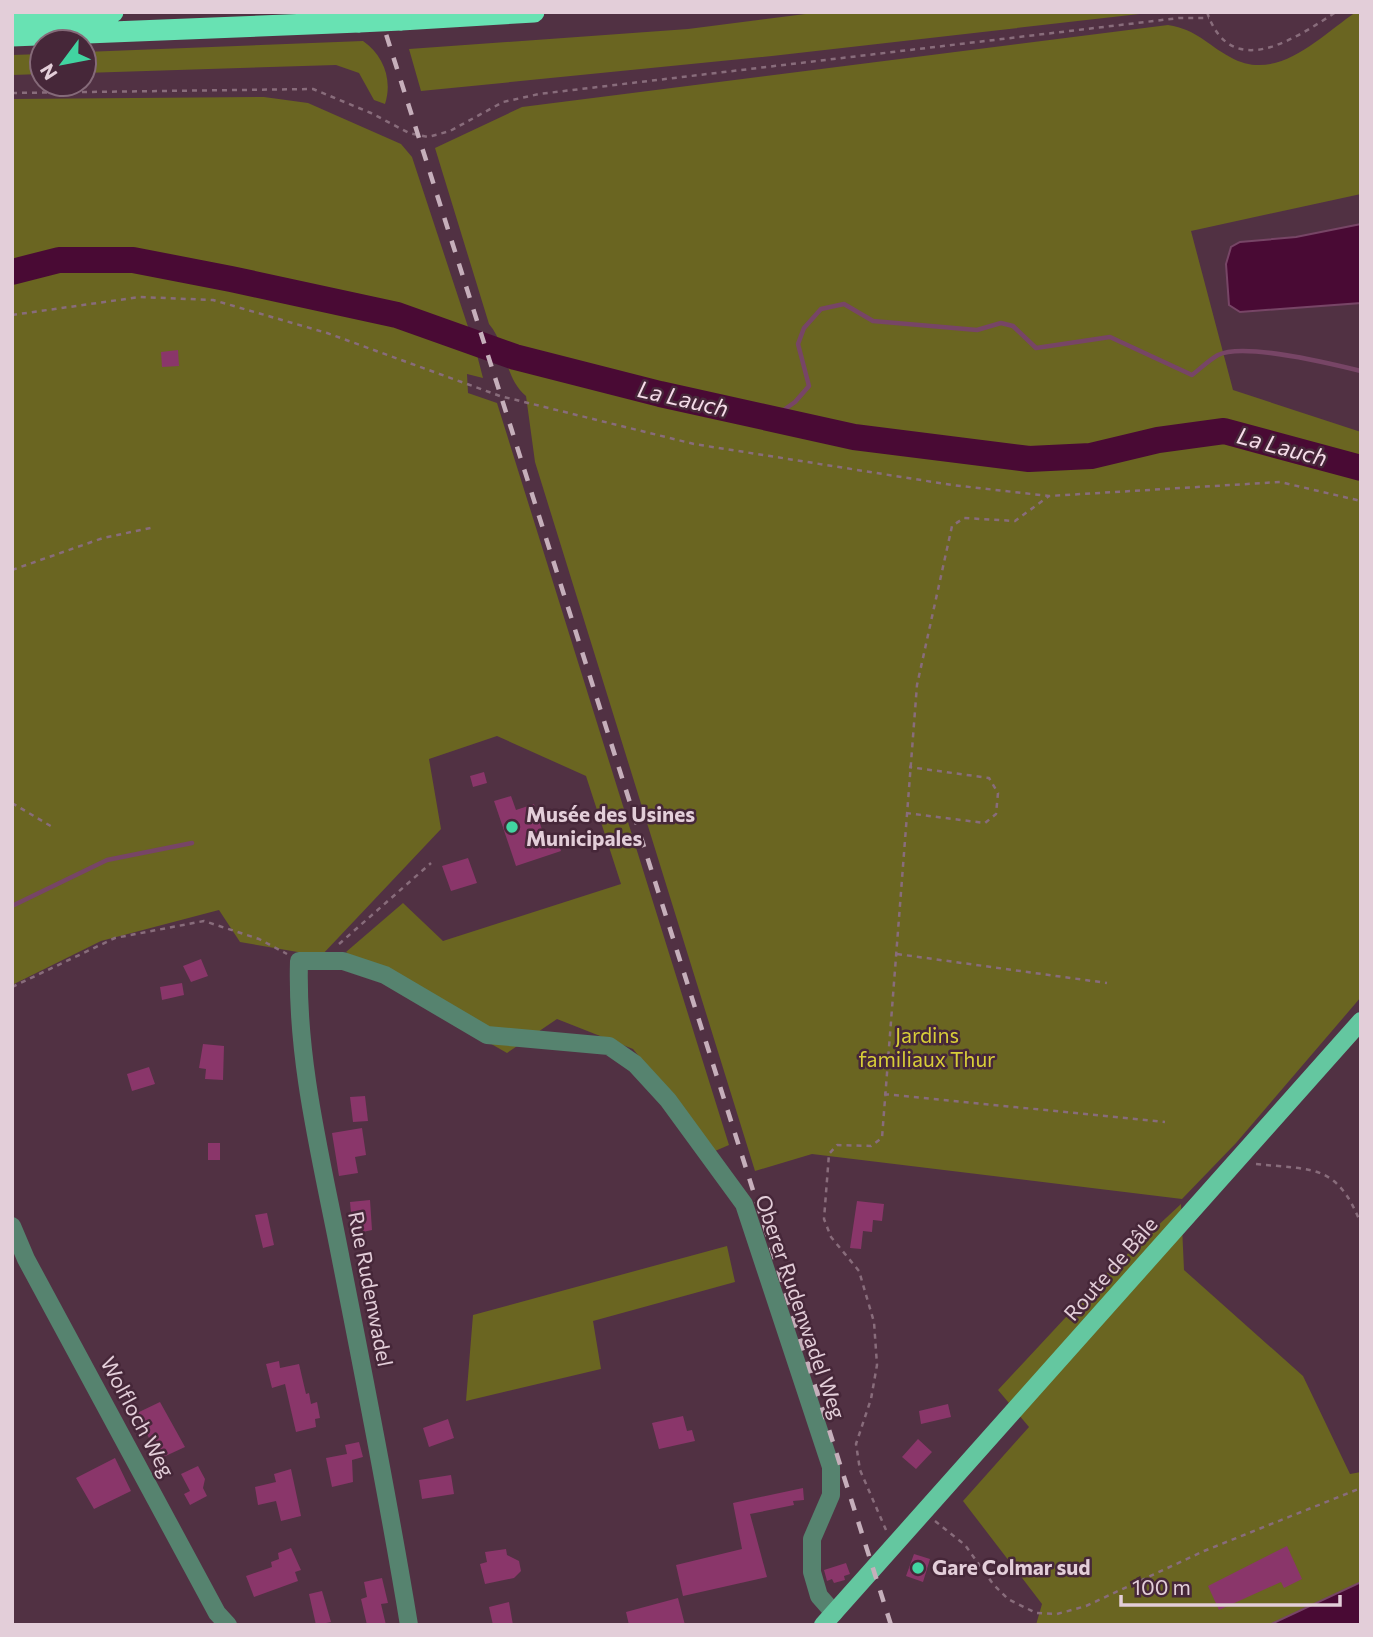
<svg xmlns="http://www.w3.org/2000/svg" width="1373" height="1637" font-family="Commissioner,sans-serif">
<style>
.green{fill:#6a6521}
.water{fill:#490a34;stroke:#774566;stroke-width:2}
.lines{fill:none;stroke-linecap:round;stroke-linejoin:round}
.stream{stroke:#774566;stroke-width:4.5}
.river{stroke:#490a34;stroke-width:26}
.building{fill:#8a366a}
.path{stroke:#886c7b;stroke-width:2.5;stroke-dasharray:5 5;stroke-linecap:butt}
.minor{stroke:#56836f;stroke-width:18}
.major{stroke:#64c7a0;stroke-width:18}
.highway{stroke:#68e2b3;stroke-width:21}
.rail{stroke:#c6afbb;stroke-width:4.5;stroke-dasharray:12 12;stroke-linecap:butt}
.highway-bridge{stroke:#68e2b3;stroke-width:21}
.poi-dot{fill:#42d4a1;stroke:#462739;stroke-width:2.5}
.labels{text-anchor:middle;stroke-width:5;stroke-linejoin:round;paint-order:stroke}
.poi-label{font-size:21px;font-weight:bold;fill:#e3ced9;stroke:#462739;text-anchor:start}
.park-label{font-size:21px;fill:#d7cd38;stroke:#462739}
.street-label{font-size:21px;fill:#e3ced9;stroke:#462739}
.water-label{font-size:23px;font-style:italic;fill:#f5dce9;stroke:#462739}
</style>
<rect width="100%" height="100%" fill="#513143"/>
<!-- green -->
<path class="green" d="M821,12H1157L772,56L421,91L409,49L688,29Z
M1356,12H1361V194L1191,231L1233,390L1361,432V997L1236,1143L1182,1199L812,1154L755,1171L535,462L526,396C504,378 507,345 489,324L435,148L522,107L1168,25C1198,30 1206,44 1230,57C1277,84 1319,37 1356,12Z
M363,41C383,55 393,79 385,104L374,100L359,73L336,65L84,73V52Z
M42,54V74L12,75V55Z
M264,97L308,103L401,144L412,157L476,351L483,378L467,374L468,393L497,403L729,1145L715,1151L633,1049L557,1019L507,1053L383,982L346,952L403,903L443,941L621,884L586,776L497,736L429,759L441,829L321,956L240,942L219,910L101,941L12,985V99Z
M1181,1204L1184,1270L1303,1376L1350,1474L1361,1472V1625H1036L1042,1604L963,1501L1029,1427L998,1390L1106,1274Z
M727,1246L735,1282L593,1321L601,1369L466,1401L473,1315Z"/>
<!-- water -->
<path class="water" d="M1361,224V303L1240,312L1229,305L1226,264L1231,247L1240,242L1296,237Z
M1361,1582V1625H1269Z"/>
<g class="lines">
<!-- stream -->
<path class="stream" d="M771,419L795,402L809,386L798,344L804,328L821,309L844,304L873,321L977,330L1001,323L1013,326L1036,348L1110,337L1192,375C1200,369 1209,360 1218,355C1244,342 1332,364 1361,371
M12,906L107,860L192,843"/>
<!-- river -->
<path class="river" d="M12,272L59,260H133L231,279L397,315L515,357L660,394L854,437L1029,459L1091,456L1158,440L1224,431L1361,468"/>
</g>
<!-- building -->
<path class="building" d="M178,350L179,366L162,367L161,352Z
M484,772L487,783L473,787L470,776Z
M511,796L516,810L534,804L546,843L557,839L561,851L516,866L494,801Z
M468,858L477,883L451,891L442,866Z
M201,959L208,976L191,982L183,966Z
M182,983L184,995L162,1000L160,987Z
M203,1044L224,1046L223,1080L205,1079L206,1069L199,1068Z
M149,1067L155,1084L132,1091L127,1074Z
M365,1096L368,1121L353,1122L350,1097Z
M362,1128L366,1155L355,1157L358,1173L339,1176L332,1133Z
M208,1143H220V1160H208Z
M370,1200L372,1230L353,1234L350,1202Z
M857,1201L884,1204L882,1221L873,1220L872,1232L863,1231L861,1249L850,1248Z
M267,1213L274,1245L263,1248L255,1215Z
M279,1361L280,1368L299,1364L306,1394L309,1393L311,1404L317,1402L320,1418L315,1419L316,1427L296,1432L285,1384L272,1388L266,1364Z
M160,1402L185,1447L159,1459L137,1413Z
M948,1404L951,1417L921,1424L919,1411Z
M683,1416L687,1431L692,1430L695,1441L659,1449L652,1423Z
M448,1419L454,1438L429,1447L423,1428Z
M918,1439L932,1452L916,1469L902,1457Z
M359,1442L363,1457L352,1460L353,1482L332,1487L326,1458L347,1454L345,1445Z
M115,1458L131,1491L94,1509L76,1478Z
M198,1466L205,1479L203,1488L207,1496L190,1505L184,1494L190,1491L181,1474Z
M291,1469L301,1516L281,1521L276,1501L258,1505L255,1487L276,1482L274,1474Z
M451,1475L454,1494L422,1499L419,1480Z
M803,1488L804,1500L793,1501L794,1505L750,1514L767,1577L683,1596L676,1565L742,1549L733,1503Z
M1287,1546L1302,1579L1284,1588L1281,1582L1219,1610L1208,1586Z
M291,1548L301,1570L295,1572L298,1581L254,1597L246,1576L272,1567L271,1562L279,1559L278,1553Z
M506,1549L507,1555L519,1561L521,1571L514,1578L485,1584L480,1564L487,1562L485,1552Z
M914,1554L930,1559L923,1582L906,1576Z
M846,1563L850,1574L844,1576L845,1580L834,1583L832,1579L827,1581L824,1570Z
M382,1578L388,1603L381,1604L386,1625H367L361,1599L367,1597L364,1582Z
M322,1591L331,1622L316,1625L309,1594Z
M678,1598L685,1625H629L626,1612Z
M509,1602L513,1625H493L489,1607Z"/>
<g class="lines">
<!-- path -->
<path class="path" d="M1207,12C1231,83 1296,38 1336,12
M12,93L313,89L371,113L409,133L428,137L450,131L503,102L539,94L1179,18H1209
M12,315L140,297L213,300L327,333L500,396L694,444L952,485L1049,496L1280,482L1361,501
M12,570L103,538L155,527
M12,803L54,828
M906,813L985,823L996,814L998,793L989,778L909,767
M339,944L431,863
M897,954L1107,983
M12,987L115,938L204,921L259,939L287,954
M884,1094L1165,1122
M1256,1164C1315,1170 1337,1164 1361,1224
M935,1521L965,1545L993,1584L1008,1599L1036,1613L1057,1614L1086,1606L1204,1551L1361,1488
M886,1530L860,1470L856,1444L871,1399L877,1365L874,1322L859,1271L831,1237L824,1219L829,1154L837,1145L871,1146L882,1138L917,685L952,526L964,518L1015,521L1049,496"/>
<!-- minor -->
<path class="minor" d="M12,1226L26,1259L217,1613L228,1625
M409,1625C389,1503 365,1381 341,1260C322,1161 296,1062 299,961H343L385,975L487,1035L609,1046L635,1064L668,1100L744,1204L831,1467V1495L812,1539V1572L819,1596L834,1613"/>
<!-- major -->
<path class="major" d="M823,1625L1361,1021"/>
<!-- highway -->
<path class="highway" d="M12,15L113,12
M401,20L534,12
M12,36L359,22"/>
<!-- rail -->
<path class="rail" d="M379,12L891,1625"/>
<!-- highway-bridge -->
<path class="highway-bridge" d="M359,22L401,20"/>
</g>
<!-- markers -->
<g class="poi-dot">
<circle cx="512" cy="827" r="7"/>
<circle cx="918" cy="1568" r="7"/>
</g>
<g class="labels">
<!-- poi labels -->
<g class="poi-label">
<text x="526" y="822">Musée des Usines<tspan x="526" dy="24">Municipales</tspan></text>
<text x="932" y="1575">Gare Colmar sud</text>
</g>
<!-- park labels -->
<g class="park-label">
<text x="927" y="1043">Jardins<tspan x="927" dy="24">familiaux Thur</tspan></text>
</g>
<!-- street labels -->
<g class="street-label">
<text transform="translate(1111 1269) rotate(-49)" y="7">Route de Bâle</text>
<text transform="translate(370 1289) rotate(79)" y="7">Rue Rudenwadel</text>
<text transform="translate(800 1307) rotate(71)" y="7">Oberer Rudenwadel Weg</text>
<text transform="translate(137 1417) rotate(62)" y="7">Wolfloch Weg</text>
</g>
<!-- water labels -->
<g class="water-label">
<text transform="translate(683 399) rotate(13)" y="8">La Lauch</text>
<text transform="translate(1282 447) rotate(15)" y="8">La Lauch</text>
</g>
</g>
<!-- border -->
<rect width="1373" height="1637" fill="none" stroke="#e3ced9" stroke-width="28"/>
<!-- north arrow -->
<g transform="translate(63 63) rotate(238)"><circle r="33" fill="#462739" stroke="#856a79" stroke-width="2"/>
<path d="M0-5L12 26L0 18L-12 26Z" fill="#42d4a1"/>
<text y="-10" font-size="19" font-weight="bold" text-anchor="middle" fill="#e3ced9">N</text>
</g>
<!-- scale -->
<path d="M1121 1595v10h219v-10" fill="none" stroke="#e3ced9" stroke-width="3.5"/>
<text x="1132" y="1595" font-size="21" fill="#e3ced9" stroke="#462739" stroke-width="5" paint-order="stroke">100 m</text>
</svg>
